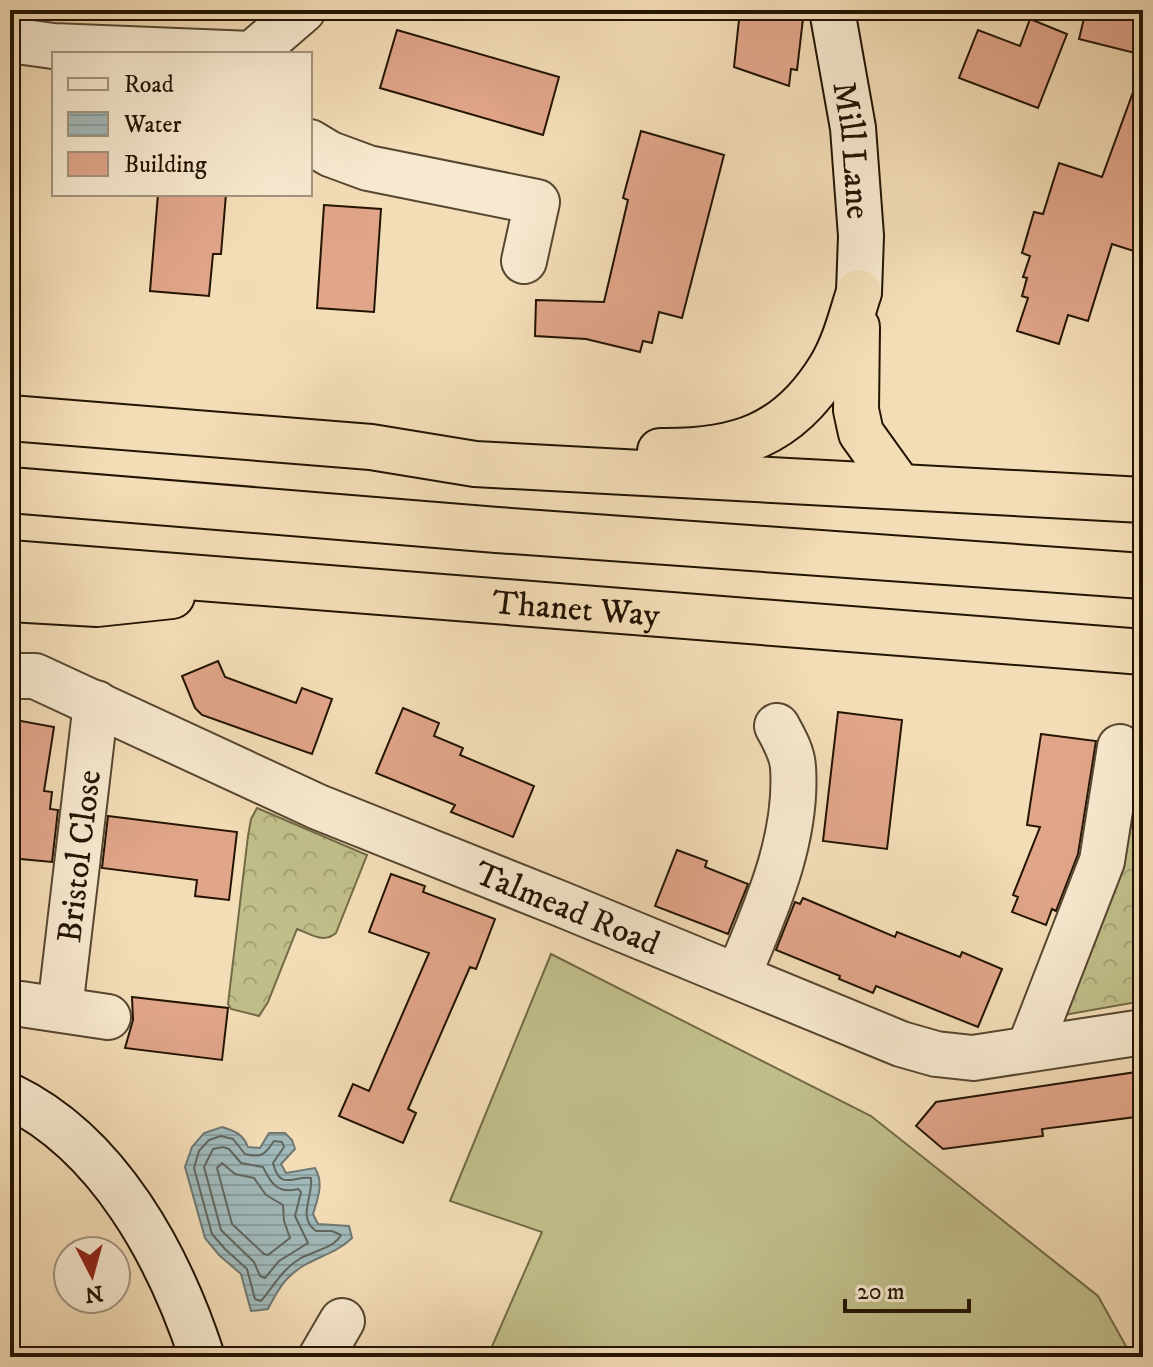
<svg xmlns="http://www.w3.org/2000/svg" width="1153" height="1367" font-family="'IM FELL DW Pica',serif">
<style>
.grass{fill:#c0bf8a;stroke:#726a46;stroke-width:2}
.forest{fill:url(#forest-crowns);stroke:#726a46;stroke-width:2}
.water{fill:url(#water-rules);stroke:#6f7771;stroke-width:2}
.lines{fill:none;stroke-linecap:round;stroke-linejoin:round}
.shore{stroke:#62665e;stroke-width:2}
.building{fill:#e1a58a;stroke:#231403;stroke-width:2}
.street-casing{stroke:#574630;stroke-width:48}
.secondary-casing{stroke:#231403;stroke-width:48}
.highway-casing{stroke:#231403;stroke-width:48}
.street{stroke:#f7e9d0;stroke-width:44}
.secondary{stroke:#f7e9d0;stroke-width:44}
.highway{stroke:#f3ddb7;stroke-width:44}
.labels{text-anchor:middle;stroke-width:8;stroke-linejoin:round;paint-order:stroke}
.street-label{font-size:34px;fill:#231403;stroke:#f7e9d0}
</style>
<defs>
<pattern id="forest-crowns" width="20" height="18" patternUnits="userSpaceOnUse" patternTransform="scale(2)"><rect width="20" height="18" fill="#c0bf8a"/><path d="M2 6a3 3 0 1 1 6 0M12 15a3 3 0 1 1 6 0" fill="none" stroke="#a5a375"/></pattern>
<pattern id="water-rules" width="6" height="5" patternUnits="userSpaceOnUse" patternTransform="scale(2)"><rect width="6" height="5" fill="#a1b9ba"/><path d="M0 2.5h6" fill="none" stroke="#8a9e9e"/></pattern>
</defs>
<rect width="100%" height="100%" fill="#f3ddb7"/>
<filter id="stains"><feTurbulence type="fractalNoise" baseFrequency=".0025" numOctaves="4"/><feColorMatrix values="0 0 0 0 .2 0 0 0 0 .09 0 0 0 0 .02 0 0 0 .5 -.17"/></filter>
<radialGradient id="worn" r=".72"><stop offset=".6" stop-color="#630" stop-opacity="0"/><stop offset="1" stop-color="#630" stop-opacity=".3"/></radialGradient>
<!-- grass -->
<path class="grass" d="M551,954L871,1116L1098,1296L1132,1357H496L490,1351L542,1232L450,1201Z"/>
<!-- forest -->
<path class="forest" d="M1142,738L1143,1001L1064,1015L1106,906L1132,824Z
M257,808L367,855L336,933C323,944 311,934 297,929L268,1002L259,1016L231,1009L228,1004L248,836L251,819Z"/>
<!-- water -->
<path class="water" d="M222,1127C235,1131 243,1134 248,1147L260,1148L269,1133H285L292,1140L295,1149L281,1164L286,1173L315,1168C324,1183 318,1198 313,1214L318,1224L349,1226L352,1238C334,1256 308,1258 290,1276C281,1284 274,1297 268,1309L251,1311L241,1274L219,1255L205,1238L185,1167L192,1147L204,1133Z"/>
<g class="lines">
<!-- shore -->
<path class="shore" d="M221,1136L233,1139L245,1154C261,1158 265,1155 274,1141L282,1142L284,1147L273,1163C280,1191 292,1176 311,1178C313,1198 297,1217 316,1231H332L341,1235C334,1248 314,1251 301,1258C282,1269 274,1286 261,1301L255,1299L247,1269L225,1249L212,1234L194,1168L199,1151L209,1140Z
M223,1147L229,1149L241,1163L263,1167C271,1184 278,1194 298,1189L301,1192L295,1216L308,1243L279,1261L265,1278L260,1276L254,1262L221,1230L204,1167L213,1149Z
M222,1163L235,1174L254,1178L266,1195L283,1205L284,1221L290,1238L268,1255L264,1254L232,1224L217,1168Z"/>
</g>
<!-- building -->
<path class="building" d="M740,10H804L797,70L791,69L789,86L734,67Z
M1086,10H1143V55L1079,39Z
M1030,19L1067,34L1038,108L959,78L978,30L1020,46Z
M397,30L559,77L543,135L380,88Z
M1139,76L1143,77V254L1112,244L1088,321L1068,315L1059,344L1017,331L1028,298L1022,296L1027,278L1023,277L1030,256L1022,253L1034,212L1043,214L1059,163L1102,177Z
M641,131L724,155L682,318L659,312L652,343L643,341L640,352L586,339L535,336L536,300L604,302L628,200L623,198Z
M158,194H226L221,254H213L209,296L150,291Z
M324,205L381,209L374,312L317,308Z
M218,661L225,677L296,703L302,688L332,699L312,754L202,715L195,708L182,676Z
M403,708L439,723L434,736L463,748L460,755L534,786L513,837L451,812L455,805L376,773Z
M838,712L902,720L887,849L823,841Z
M10,719L54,727L44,791L52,792L50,809L58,810L52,862L10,858Z
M1041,734L1096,741L1078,854L1056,911L1052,909L1046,925L1012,912L1018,897L1013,895L1040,827L1027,825Z
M108,816L237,832L229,900L195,896L197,880L102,868Z
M677,850L707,861L705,867L748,884L728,934L655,906Z
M391,874L425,886L423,892L495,919L476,969L470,967L408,1109L416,1113L403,1143L339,1116L353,1084L369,1091L429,953L369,932Z
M803,898L895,937L897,932L960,957L962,952L1002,969L978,1027L876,986L873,993L839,979L840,976L776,950L795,902L800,904Z
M132,997L228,1008L222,1060L125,1048L133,1020Z
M1143,1071V1116L1042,1129L1043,1136L943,1149L916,1126L936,1102Z"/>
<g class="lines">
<!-- street casing -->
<g class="street-casing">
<g id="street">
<path d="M10,40L53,46L252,54L303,10"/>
<path d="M310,142L330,154L368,168L537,202L524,261"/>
<path id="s1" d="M10,676H35L318,807L561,904L901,1044L936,1054L973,1058L1143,1032"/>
<path d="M738,976C765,911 798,840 793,767C792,752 784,739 777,726"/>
<path d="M21,1004L108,1017"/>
<path id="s2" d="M60,1009L96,703"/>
<path d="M1029,1049L1102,861L1120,747"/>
<path d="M321,1357L342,1321"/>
</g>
</g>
<!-- secondary casing -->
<g class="secondary-casing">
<g id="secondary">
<path id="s3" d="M832,10L853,128L861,236L859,292"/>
<path d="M10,1096C109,1144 169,1256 202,1357"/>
</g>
</g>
<!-- highway casing -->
<g class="highway-casing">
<g id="highway">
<path d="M857,327L856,410L861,433L899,486"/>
<path d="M10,418L371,447L475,464L1143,500"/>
<path d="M660,451C737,452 788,436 830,368C844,346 851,317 859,292"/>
<path d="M10,490L497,530L1143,576"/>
<path id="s4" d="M10,563L1143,652"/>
<path d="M10,599L97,604L172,596"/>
</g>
</g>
<!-- street -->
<use href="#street" class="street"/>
<!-- secondary -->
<use href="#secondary" class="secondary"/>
<!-- highway -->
<use href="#highway" class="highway"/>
</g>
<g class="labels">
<!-- street labels -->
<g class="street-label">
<text dy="12" stroke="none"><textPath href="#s3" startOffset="142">Mill Lane</textPath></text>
<text dy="12" stroke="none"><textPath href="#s4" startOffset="568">Thanet Way</textPath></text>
<text dy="12" stroke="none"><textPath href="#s2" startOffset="154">Bristol Close</textPath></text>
<text dy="12" stroke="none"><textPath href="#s1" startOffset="606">Talmead Road</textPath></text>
</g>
</g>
<!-- margin -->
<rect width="1153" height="1367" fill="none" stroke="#f3ddb7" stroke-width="40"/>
<rect x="12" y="12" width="1129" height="1343" fill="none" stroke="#231403" stroke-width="4"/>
<rect x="20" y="20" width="1113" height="1327" fill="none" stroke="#231403" stroke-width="2"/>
<!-- legend -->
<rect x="52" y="52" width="260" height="144" fill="#f7e9d0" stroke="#a2947e" stroke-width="2"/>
<rect x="68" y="78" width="40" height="12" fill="#f7e9d0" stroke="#a2947e" stroke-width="2"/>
<text x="124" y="92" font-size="24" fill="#231403">Road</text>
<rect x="68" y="112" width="40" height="24" fill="url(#water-rules)" stroke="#a2947e" stroke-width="2"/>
<text x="124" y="132" font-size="24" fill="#231403">Water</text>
<rect x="68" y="152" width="40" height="24" fill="#e1a58a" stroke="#a2947e" stroke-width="2"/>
<text x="124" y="172" font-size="24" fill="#231403">Building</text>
<!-- north arrow -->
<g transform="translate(92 1275) rotate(174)"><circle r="38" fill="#f7e9d0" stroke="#a2947e" stroke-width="2"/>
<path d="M0-6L14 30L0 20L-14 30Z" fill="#8f2418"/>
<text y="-12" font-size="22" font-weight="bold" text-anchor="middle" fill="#231403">N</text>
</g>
<!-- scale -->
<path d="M845 1299v12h124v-12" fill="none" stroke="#231403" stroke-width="4"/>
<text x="857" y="1299" font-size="24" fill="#231403" stroke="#f7e9d0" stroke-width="6" paint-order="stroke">20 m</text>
<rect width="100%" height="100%" filter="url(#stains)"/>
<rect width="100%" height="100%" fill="url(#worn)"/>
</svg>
